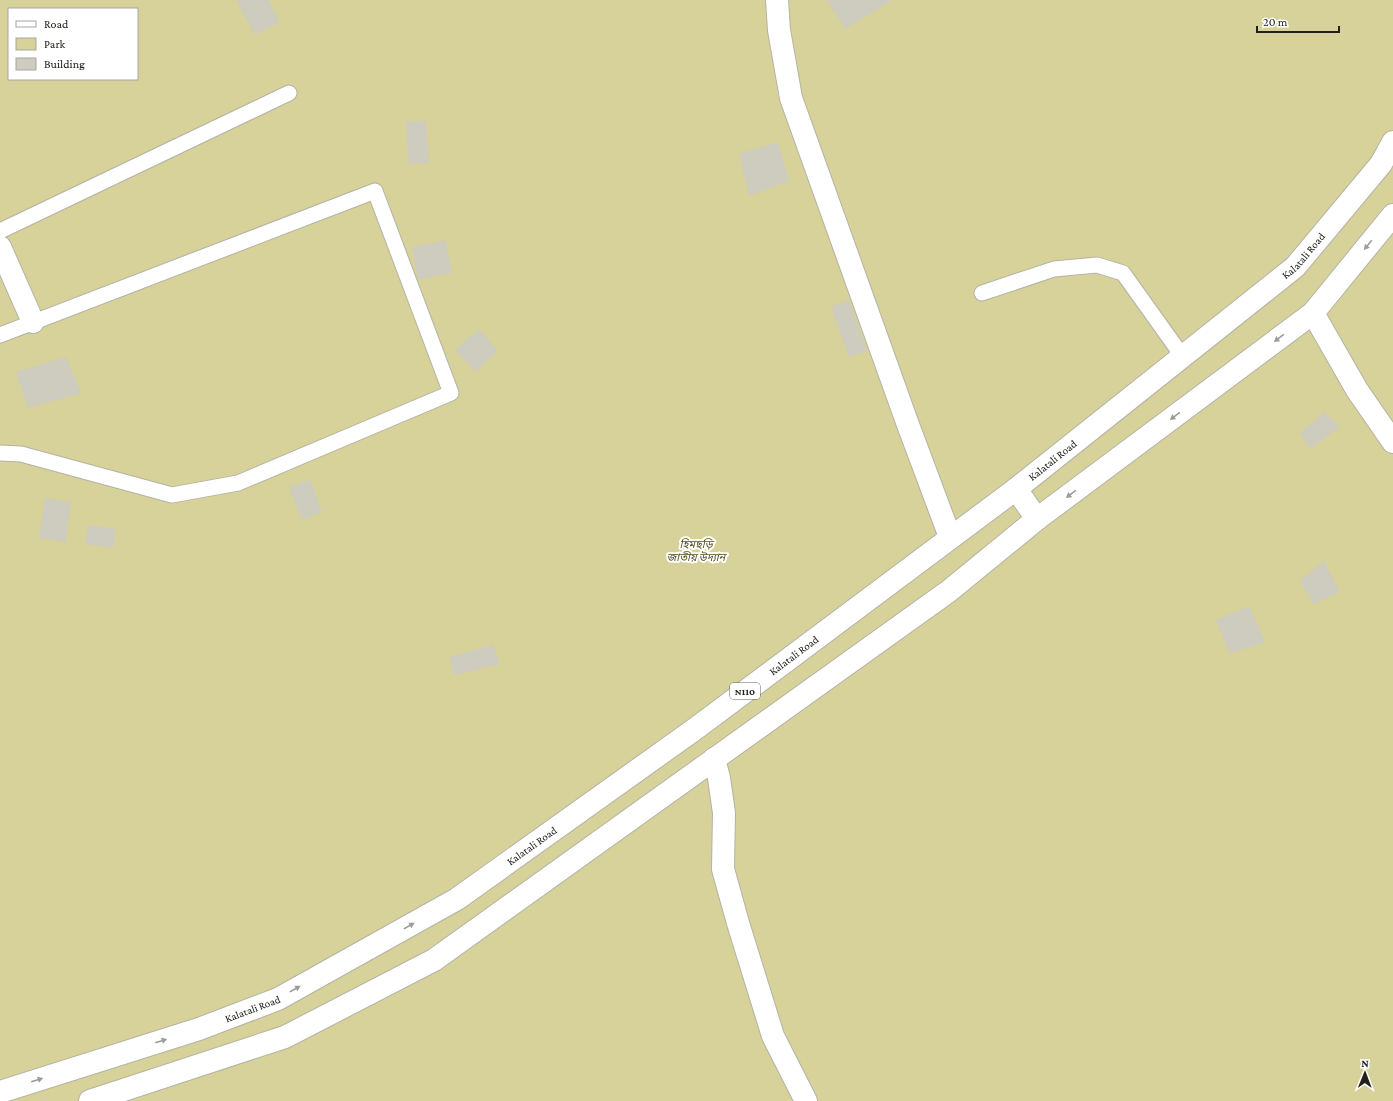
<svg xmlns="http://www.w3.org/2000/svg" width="1393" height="1101" font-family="'Crimson Pro','Noto Sans Bengali',serif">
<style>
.green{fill:#d7d19a;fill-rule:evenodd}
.building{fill:#cdccbe}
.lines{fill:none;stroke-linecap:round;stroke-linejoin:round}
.lane-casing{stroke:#b4b3a5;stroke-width:17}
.street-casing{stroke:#b4b3a5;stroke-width:24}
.highway-casing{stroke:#b4b3a5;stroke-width:24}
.lane{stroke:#fff;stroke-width:15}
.street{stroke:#fff;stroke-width:22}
.highway{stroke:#fff;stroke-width:22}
.oneway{fill:#9b9b98}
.labels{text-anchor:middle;stroke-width:4;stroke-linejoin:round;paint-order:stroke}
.shield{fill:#fff;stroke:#64635f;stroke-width:1}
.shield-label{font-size:10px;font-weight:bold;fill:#21201b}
.street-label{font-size:11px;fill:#21201b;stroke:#fff}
.park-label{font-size:11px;font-style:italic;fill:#544e1a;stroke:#fff}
</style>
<rect width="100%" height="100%" fill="#f0eee0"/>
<!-- green -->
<path class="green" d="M0,0H1393V1101H0ZM9,9H137V79H9Z"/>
<!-- building -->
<path class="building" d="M236,0H268L280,22L255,35Z
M827,0H892L845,29Z
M426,121L429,163L409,164L406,122Z
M778,142L789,181L749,196L739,154Z
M445,240L452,273L418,280L412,247Z
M849,300L867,351L849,357L831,307Z
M479,329L498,351L475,372L455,350Z
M66,357L81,393L28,408L16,372Z
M1324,412L1340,427L1310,449L1300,433Z
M310,480L322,512L302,520L289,487Z
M45,498L71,502L66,542L39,538Z
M88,525L116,529L113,548L85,544Z
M1324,561L1340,592L1313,604L1300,580Z
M1249,606L1265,642L1230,654L1216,620Z
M493,645L500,664L454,675L449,657Z"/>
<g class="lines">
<!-- lane casing -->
<g class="lane-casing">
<path id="lane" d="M0,231L289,93
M982,293L1054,269L1097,265L1123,273L1183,357
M0,335L375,191L451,393L238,483L172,495L21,454L0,453"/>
</g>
<!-- street casing -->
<g class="street-casing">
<path id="street" d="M777,0L779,30L791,98L907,422L950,537
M0,247L33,322
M1313,313L1357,390L1393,442
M714,759L719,778L724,813L723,869L738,923L773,1036L806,1101"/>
</g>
<!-- highway casing -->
<g class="highway-casing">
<g id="highway">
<path d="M1016,489L1037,519"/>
<path id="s1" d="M0,1092L199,1029L278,999L457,899L695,729L1016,489L1295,267L1381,164L1393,142"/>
<path d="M90,1101L285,1037L434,960L949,591L1037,519L1313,313L1393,215"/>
</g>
</g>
<!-- lane -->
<use href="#lane" class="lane"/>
<!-- street -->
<use href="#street" class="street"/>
<!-- highway -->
<use href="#highway" class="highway"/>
</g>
<!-- one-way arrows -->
<defs><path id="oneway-solid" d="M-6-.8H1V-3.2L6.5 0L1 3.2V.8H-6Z"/></defs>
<g class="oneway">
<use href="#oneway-solid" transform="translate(1368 245) rotate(129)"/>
<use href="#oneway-solid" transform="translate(1279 338) rotate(143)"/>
<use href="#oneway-solid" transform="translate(1175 416) rotate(143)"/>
<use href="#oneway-solid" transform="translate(1071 494) rotate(143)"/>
<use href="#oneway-solid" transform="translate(409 926) rotate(-29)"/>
<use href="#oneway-solid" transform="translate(295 989) rotate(-29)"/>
<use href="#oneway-solid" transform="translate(161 1041) rotate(-17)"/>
<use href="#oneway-solid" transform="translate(37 1080) rotate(-17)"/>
</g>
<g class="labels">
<!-- shield labels -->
<rect class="shield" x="730" y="683" width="30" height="16" rx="3"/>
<g class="shield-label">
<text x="745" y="695">N110</text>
</g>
<!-- street labels -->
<g class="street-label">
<text dy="4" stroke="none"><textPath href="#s1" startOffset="1562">Kalatali Road</textPath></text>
<text dy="4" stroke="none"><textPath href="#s1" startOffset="1238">Kalatali Road</textPath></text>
<text dy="4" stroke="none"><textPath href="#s1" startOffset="914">Kalatali Road</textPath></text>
<text dy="4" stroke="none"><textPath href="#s1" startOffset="590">Kalatali Road</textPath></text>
<text dy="4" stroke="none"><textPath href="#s1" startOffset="266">Kalatali Road</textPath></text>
</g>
<!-- park labels -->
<g class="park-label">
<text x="696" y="548">হিমছড়ি<tspan x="696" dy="13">জাতীয় উদ্যান</tspan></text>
</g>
</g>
<!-- legend -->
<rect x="8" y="8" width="130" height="72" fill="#ffffff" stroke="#a6a6a4"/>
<rect x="16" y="21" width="20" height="6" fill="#ffffff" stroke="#a6a6a4"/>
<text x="44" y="28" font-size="12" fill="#21201b">Road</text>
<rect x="16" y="38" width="20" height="12" fill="#d7d19a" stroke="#a6a6a4"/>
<text x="44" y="48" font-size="12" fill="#21201b">Park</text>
<rect x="16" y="58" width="20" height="12" fill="#cdccbe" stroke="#a6a6a4"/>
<text x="44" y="68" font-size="12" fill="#21201b">Building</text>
<!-- north arrow -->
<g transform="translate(1365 1073) rotate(1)" stroke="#ffffff" stroke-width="3" paint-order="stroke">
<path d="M0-3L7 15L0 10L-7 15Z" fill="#21201b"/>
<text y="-6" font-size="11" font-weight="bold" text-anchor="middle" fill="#21201b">N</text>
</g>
<!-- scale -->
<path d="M1257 26v6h82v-6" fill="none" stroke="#21201b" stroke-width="2"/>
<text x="1263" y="26" font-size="12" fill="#21201b" stroke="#ffffff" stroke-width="3" paint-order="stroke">20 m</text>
</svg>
